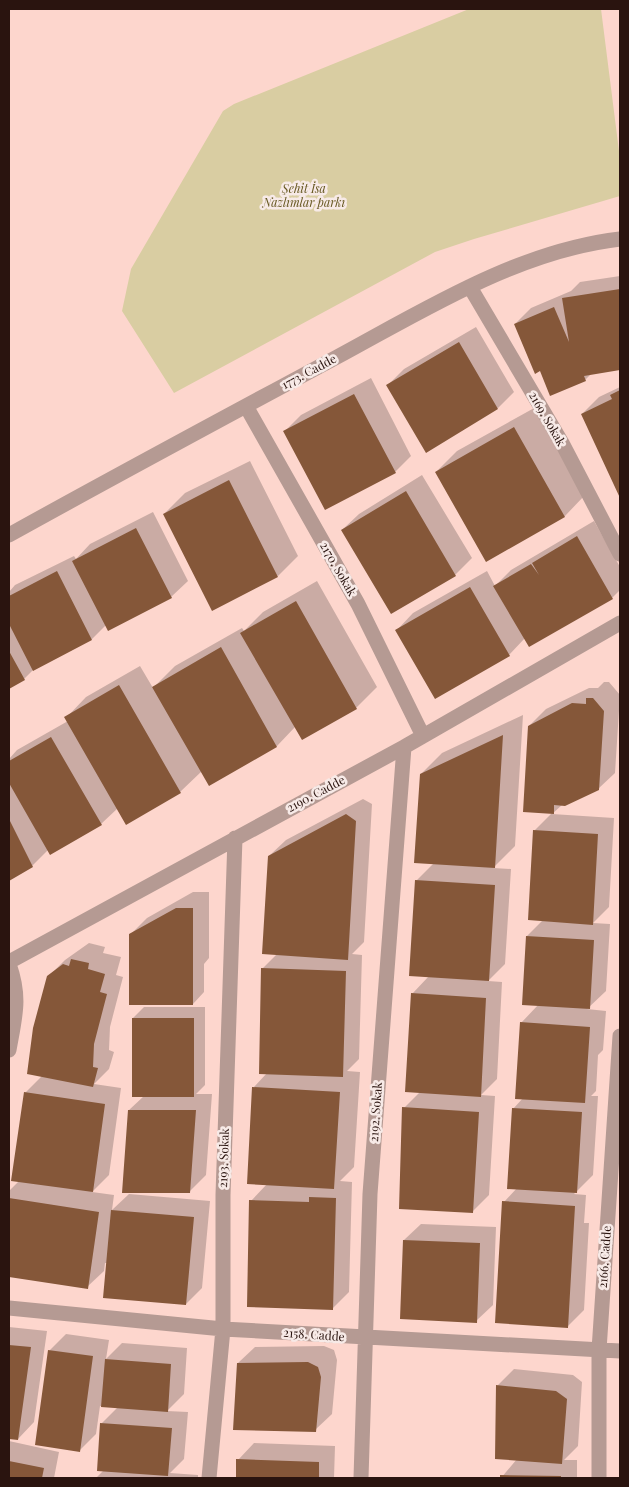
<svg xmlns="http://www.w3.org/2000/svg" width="629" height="1487" font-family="'Playfair Display',serif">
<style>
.green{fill:#d9cda2}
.shadow{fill:#0003}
.building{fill:#855739}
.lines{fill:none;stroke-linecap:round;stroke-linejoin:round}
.minor{stroke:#b59a93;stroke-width:15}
.labels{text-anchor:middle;stroke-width:5;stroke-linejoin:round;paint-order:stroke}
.park-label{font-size:12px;font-style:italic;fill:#665720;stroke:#f7eae7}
.street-label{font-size:12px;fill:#2a140f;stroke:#f7eae7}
</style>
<rect width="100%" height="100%" fill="#fdd6cd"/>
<!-- green -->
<path class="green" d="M469,9H601L620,159V196L474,239L435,252L174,393L122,311L131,269L223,111L234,104Z"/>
<!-- shadow -->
<path class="shadow" d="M620,276V369L591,374L585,380L540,370L515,324L531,308L571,291L580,282Z
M476,327L514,392L498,408L388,385L404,369Z
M371,378L411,456L395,472L285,431L301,415Z
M620,387V496L582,414L599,397Z
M536,407L585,495L565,516L486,560L436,472L457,451Z
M250,461L298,556L278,576L164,514L185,493Z
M422,475L472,558L455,575L342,530L359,514Z
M153,512L188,581L171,597L106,625L92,639L35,668L24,679L9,688V592L15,585L74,556L76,559L90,544Z
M594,521L620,567V590L612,598L529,646L525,638L509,655L397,630L413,613L487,571L495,586L511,570Z
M317,581L377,687L356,708L302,739L295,727L277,746L209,784L202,771L180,792L126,823L118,808L101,824L48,850L32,866L9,879V759L17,750L68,721L66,718L86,697L140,666L153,688L175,666L242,628L244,631L263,612Z
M604,682H609L620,695L615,773L598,789L562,805L552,814L614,818L609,907L593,923L610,924L606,991L587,1009L606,1011L603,1050L598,1055L596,1091L591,1096H598L593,1175L574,1194L586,1195L584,1223H589L584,1310L568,1326L504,1202L517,1188L513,1109L523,1098L521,1023L539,1004L524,1003L527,936L543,920L535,830L552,813L529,726L546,709L589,688H598Z
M523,715L515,846L493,868L511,869L505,964L488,981L502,982L497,1079L481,1095L495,1096L489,1195L472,1212L404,1108L420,1092L412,994L429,976L416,881L434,863L421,774L442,753Z
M363,799L372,804L364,942L352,954L362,955L359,1059L347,1071L360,1072L354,1167L340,1181L352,1182L349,1292L333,1308L251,1201L267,1184L254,1087L267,1073L262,969L277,954L269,856L286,840Z
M193,892H209V958L204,964V992L193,1004L130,935L147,918Z
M89,943L105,947L103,953L121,957L116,975L123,977L110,1027L109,1050L114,1052L109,1069L94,1084L121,1088L109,1175L92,1192L114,1195L112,1210L129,1194L210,1201L202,1288L186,1304L107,1263H105L104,1271L87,1287L9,1276V1191L19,1181L25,1093L42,1076L48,977L65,960Z
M144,1007H205V1085L196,1094H212L206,1175L189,1192L129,1110L144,1096L133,1018Z
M421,1224L496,1227L493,1305L476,1321L404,1240Z
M9,1327L47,1331L34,1422L18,1439L9,1437Z
M66,1334L109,1340L106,1359L122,1343L187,1348L184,1394L167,1411L188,1412L184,1459L170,1473L198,1475V1478H96L104,1470L102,1423L118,1407L100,1406L96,1434L80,1450L49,1351Z
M324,1346L334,1350L337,1360L332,1414L315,1430L238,1363L255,1347Z
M514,1369L573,1375L582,1382L578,1446L564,1460H577V1478H501L517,1459L498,1385Z
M9,1441L59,1452L54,1478H9Z
M254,1443L335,1446L334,1478H237L238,1460Z"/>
<!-- building -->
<path class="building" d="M620,289V370L584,376L586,381L550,396L540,371L535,374L514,324L554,307L569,342L562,298Z
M459,342L498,409L426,453L386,385Z
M620,390V498L581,414L612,399L610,395Z
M354,394L396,473L325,510L283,431Z
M514,427L565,517L486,562L435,472Z
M229,480L278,577L212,611L163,514Z
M406,491L456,576L391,614L341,530Z
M136,528L172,598L108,631L72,561Z
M577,536L613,599L529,647L493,586L531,564L539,575L532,563Z
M57,571L92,640L33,671L9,624V596Z
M470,587L510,656L435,699L395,630Z
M296,601L357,709L302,740L240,633Z
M221,647L277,747L209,786L152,687Z
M9,651L25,680L9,689Z
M119,685L181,793L126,825L64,717Z
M586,698H593L604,711L599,790L565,806L554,805V814L523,812L528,726L572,703L586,704Z
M503,735L495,868L414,863L420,774Z
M51,737L102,825L50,855L9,783V761Z
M346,814L356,821L348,960L262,954L268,856Z
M9,819L33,867L9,881Z
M533,830L598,834L593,925L528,920Z
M415,880L495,885L489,981L409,976Z
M176,908H193V1005H129V934Z
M526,936L594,940L590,1009L522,1005Z
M71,959L89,963L88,969L105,974L100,992L107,994L94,1044L93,1067L98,1068L93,1087L27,1074L33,1028L47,976L63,964L69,966Z
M261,968L346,971L343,1077L259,1074Z
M411,993L486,998L481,1097L405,1092Z
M132,1018H194V1097H132Z
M520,1022L590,1027L585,1103L515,1099Z
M252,1087L340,1092L334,1189L247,1184Z
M24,1092L105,1104L93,1192L11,1181Z
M402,1107L479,1112L473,1213L399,1209Z
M512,1108L582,1112L577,1193L507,1189Z
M128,1110H196L190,1193H122Z
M309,1197L336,1198L333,1310L247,1307L249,1200L309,1202Z
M9,1198L99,1212L88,1289L9,1277Z
M502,1201L575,1206L568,1328L495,1323Z
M111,1210L194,1217L186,1305L103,1298Z
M403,1240L480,1243L477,1323L400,1319Z
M9,1345L31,1347L18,1440L9,1439Z
M48,1350L93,1356L80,1452L35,1445Z
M105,1359L171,1364L168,1412L101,1407Z
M308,1362L318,1367L321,1377L316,1432L233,1430L237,1363Z
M496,1385L556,1391L567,1399L562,1464L495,1459Z
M100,1423L172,1428L168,1476L97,1471Z
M236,1459L319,1462V1478H236Z
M9,1461L44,1468L42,1478H9Z
M500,1475L561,1476V1478H500Z"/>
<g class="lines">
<!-- minor -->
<path class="minor" d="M470,287L562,443L620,554
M246,406L358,604L423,736
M9,535C117,475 227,416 337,357C426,309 518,251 620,239
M9,962L404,747L620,623
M9,964C21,998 15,1016 9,1050
M9,1308L223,1329L620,1351
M209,1478L223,1329V1195L235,838
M361,1478L370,1194L404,747
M599,1478V1350L620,1036"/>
</g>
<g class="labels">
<!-- park labels -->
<g class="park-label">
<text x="304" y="193">Şehit İsa<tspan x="304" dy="14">Nazlımlar parkı</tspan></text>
</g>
<!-- street labels -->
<g class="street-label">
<text transform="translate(309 372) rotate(-28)" y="4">1773. Cadde</text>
<text transform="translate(547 419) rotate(60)" y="4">2169. Sokak</text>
<text transform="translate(338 569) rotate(60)" y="4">2170. Sokak</text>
<text transform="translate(316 794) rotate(-28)" y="4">2190. Cadde</text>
<text transform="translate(376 1112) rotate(-86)" y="4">2192. Sokak</text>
<text transform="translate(224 1158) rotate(-88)" y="4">2193. Sokak</text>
<text transform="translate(605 1257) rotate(-86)" y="4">2166. Cadde</text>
<text transform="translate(314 1335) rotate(4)" y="4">2158. Cadde</text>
</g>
</g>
<!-- border -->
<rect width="629" height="1487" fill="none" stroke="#2a140f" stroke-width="20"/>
</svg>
